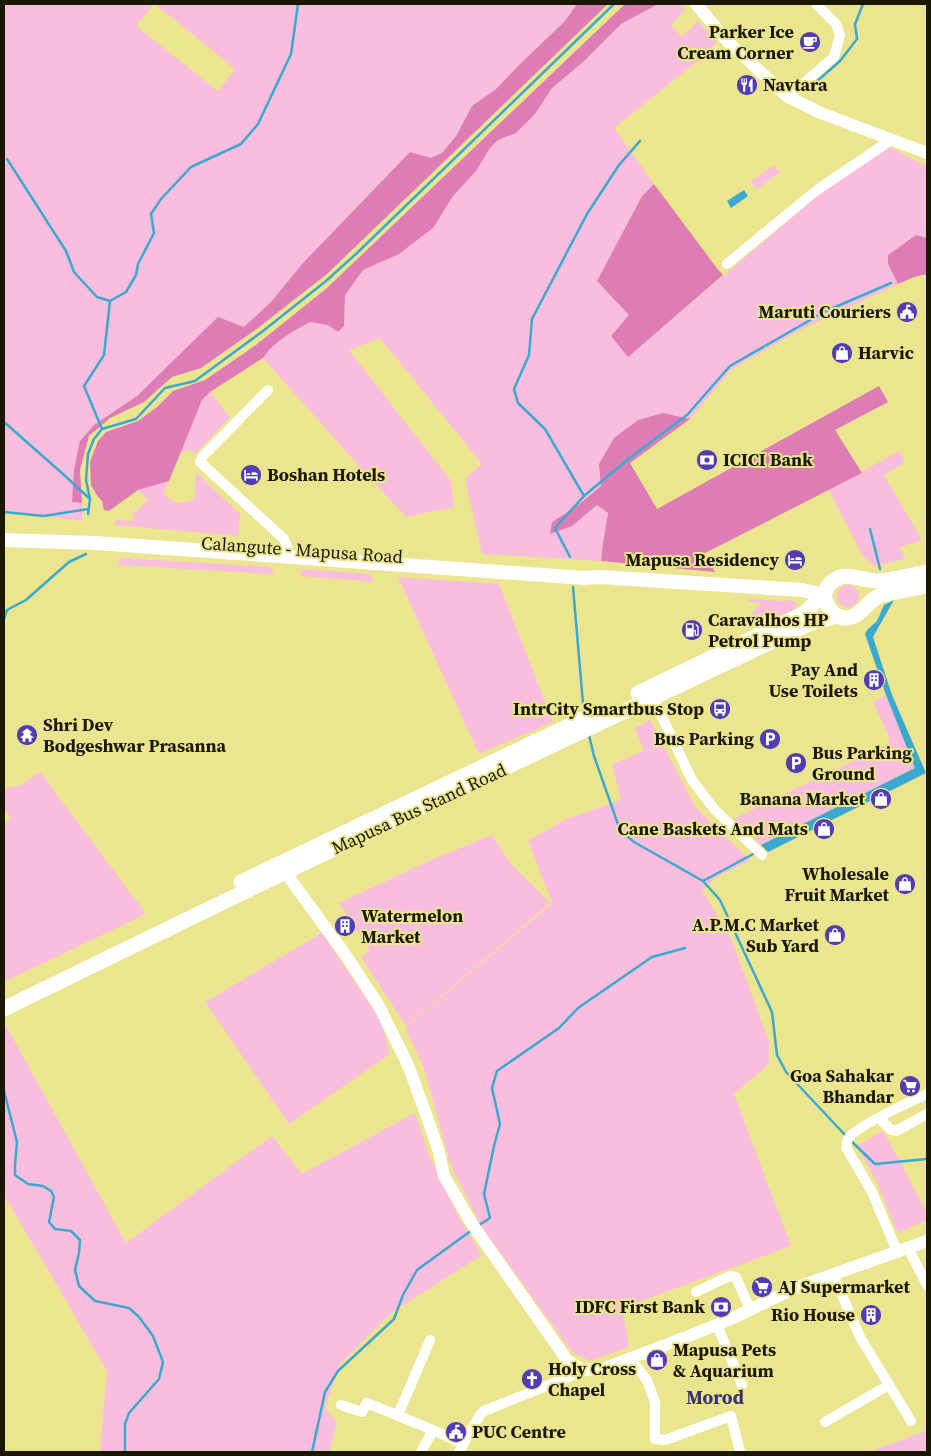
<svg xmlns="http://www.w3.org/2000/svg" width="931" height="1456" font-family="'Source Serif 4',serif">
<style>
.green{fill:#f9bede}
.forest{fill:#de7cb6}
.water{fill:#3ba9cf}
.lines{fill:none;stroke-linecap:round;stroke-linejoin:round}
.stream{stroke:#3ba9cf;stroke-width:2.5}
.minor{stroke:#fff;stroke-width:10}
.tertiary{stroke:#fff;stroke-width:12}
.secondary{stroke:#fff;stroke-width:14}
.primary{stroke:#fff;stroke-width:15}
.labels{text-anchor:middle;stroke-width:4;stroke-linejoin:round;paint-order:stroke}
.poi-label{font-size:18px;font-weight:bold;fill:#1a1800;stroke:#ebe58f;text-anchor:end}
.street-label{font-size:18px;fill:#1a1800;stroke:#ebe58f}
.neighbourhood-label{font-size:19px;font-weight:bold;fill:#39326e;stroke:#ebe58f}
</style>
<rect width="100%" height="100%" fill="#ebe58f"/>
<!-- green -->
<path class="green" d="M4,4H154L136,26L218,91L235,69L155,4H577L565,21L521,63L496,89L472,106L456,136L442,153L431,158L410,152L303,263L271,302L244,328L177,358L137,396L94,425L80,441L72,502L82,503L83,521L4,511Z
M658,4H679L685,10L671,25L682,37L698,21L717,42L700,59L614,128L654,184L642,196L597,281L629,315V356L817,196L889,147L927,166V238L916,235L888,265L898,284L798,331L732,369L690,419L663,413L638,420L599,464L601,486L577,506L552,522L572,526L597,505L608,513L603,543L601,561L482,554L465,479L482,464L380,338L349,350L451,481L454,507L406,517L367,475L263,358C273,342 293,331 310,322L328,325L338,332L344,326L345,295L363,270L399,254L433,228L453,196L476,171L490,148L498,140L517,132L535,114L552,88L583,62L621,24Z
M775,165L779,173L757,189L750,182Z
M210,392L230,417L196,453L188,450L179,454L202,400Z
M899,451L904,460V463L884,475L922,540L900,547L905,559L874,566L862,555L829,490Z
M196,472L241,515C237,524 240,527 239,536L114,525L115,520L133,521L134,513L148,500L138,490L169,481L163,494C177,504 179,506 195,498Z
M120,558L272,567L273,574L118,565Z
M301,569L370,574L374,582L301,576Z
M398,577L499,584L553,722L479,754Z
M837 596a11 11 0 1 1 22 0a11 11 0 1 1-22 0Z
M748,599L786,601L787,600L795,601L797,605L793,610L756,626L752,613L762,603L749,602Z
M886,695L915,768L761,845L733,819L888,744L890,739L873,702Z
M650,720L696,808L750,860L715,878L702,890L731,938L769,1042V1064L734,1094L791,1246L622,1308L629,1347L590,1361L572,1352L481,1226L451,1166L423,1065L405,1028L552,903L528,840L569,818L621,800L612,764L644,751L635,728Z
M40,772L146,914L4,982V824L11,818L4,809V789L21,785Z
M492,835L511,864L550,903L406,1026L361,957L370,951L339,903L431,860Z
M322,933L381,1021L390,1054L289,1124L205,1002Z
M4,1022L126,1243L272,1136L302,1174L415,1113L429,1155L458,1216L482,1255L391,1313L339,1365L325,1409L337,1422L329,1452H100L107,1371L4,1195Z
M883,1131L900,1161L927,1214V1220L898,1233L875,1178L857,1146Z
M927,1431V1452H868Z"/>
<!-- forest -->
<path class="forest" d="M577,4H608L327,274L258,328L201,368L172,377L144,402L110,418L89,436L80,470L82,503L72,502L74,470L80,441L94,425L137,396L218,317L244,327L271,302L303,263L410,152L431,158L442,153L456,136L472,106L496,89L521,63L565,21Z
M625,4H658L621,24L583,62L552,88L535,114L516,133L498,140L490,148L476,171L453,196L433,228L399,254L363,270L345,295L344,326L338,332L328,325L310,322C293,331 273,342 263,358L210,392L202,400L169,481L138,490L109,511L104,510L102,501L98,497L91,485L90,462L98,441L106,432L138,421L157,407L173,391L205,380L256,345L327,288Z
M654,184L716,267L723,275L628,357L611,336L629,315L597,281L642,196Z
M916,235L927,238V274L914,277L898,284L888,264V255Z
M879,386L888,402L835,430L862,473L705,553L715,572L601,561L603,543L608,513L597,505L572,526L550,534L552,522L577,506L601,486L599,464L614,438L638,420L663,413L690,419L630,463L657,509Z"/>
<!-- water -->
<path class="water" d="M744,190L748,196L731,208L727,201Z
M894,600L873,637L892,695L926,773L768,852L761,845L915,768L886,695L865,634L867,630L877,621L884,605Z"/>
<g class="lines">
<!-- stream -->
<path class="stream" d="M806,91L840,61L857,39L855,24L863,4
M7,159L66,251L74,272L97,297L110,301
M4,422L63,474L90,499
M102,429L84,386L104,355L110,301L126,292L136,275L138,264L154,233L151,214L161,199L191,167L241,144L258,124L291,54L298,4
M584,496L545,429L518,403L514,389L529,355L532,319L587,214L619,165L640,141
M4,512L44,516L88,509
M88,514L90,499L86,480L88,454L94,439L102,429L136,419L165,388L195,381L263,331L326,281L357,253L614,4
M870,529L880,569
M570,557L555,528L584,496L627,460L687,415L730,366L826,311L891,283
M573,587L584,715
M4,619L7,610L26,600L69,562L86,554
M589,735L594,756L620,830L634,842L703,881L720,900L772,1012L777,1055L786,1072L846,1136
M703,881L755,853
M4,1091L17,1142L15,1164V1175L28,1184L43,1186L51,1191L54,1197L49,1222L55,1229L71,1231L80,1240L79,1253L75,1270L79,1286L95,1301L129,1308L139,1317L153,1336L163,1362L159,1379L129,1413L125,1424V1452
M850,1140L875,1164L927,1159
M479,1225L490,1218L484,1194L494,1146L500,1124L492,1088L497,1071L559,1028L578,1008L652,957L685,948
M312,1452L325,1392L338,1371L394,1319L403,1295L417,1270L472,1230"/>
<!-- minor -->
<path class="minor" d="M788,97L834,57L840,35L836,24L816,4
M727,264L817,190L891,140
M268,390L202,457L200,462L284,539L288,549L287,557
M653,698L692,780L715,810L762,855
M879,1118L890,1129L896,1131L927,1114
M908,1248L927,1285
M897,1251L872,1192L846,1147C847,1145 847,1140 848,1139C853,1128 914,1100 927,1094
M833,1274L860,1337L911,1421
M696,1292L730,1276L736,1277L750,1309
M717,1325L742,1385
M631,1359L647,1380L655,1402V1439L665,1440L731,1416L740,1452
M341,1405L362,1412L367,1403L433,1430L463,1444
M398,1415L430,1340
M825,1422L889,1385
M421,1452L433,1430
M459,1452L480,1415L484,1411L569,1377L582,1370"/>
<!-- tertiary -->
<path class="tertiary" d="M696,4L729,43L788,97L821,113L927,153
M281,864L285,872L347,957L379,1006L408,1065L427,1117L439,1152L444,1176L472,1224L567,1360L582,1370L602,1369L689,1336L733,1318L795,1288L927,1241"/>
<!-- secondary -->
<path class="secondary" d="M4,540L95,543L238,553L584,578L600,577L802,590L824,595"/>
<!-- primary -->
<path class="primary" d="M927,572C911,575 894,580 878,581C867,581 849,574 840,577C835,579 828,584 826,590C824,594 825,600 827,604C830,610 834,615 840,617C860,623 866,599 882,595C897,591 912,589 927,586
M638,693L803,614L824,595
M241,882L583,719
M4,1009C271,877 541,751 811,623L837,616"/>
</g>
<!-- icons -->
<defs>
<g id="cafe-disc" transform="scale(1.125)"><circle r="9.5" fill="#513cb3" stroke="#ebe58f"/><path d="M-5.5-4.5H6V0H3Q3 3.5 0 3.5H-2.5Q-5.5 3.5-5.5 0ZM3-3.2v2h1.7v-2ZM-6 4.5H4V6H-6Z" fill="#fff"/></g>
<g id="restaurant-disc" transform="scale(1.125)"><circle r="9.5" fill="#513cb3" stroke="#ebe58f"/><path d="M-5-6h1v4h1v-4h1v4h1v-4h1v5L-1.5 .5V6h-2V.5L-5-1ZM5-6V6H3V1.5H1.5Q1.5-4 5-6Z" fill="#fff"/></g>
<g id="civic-disc" transform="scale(1.125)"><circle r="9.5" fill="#513cb3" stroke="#ebe58f"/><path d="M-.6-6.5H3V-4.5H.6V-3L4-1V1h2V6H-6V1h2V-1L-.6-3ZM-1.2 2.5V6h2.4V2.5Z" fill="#fff"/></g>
<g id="shop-disc" transform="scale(1.125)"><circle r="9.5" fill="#513cb3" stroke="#ebe58f"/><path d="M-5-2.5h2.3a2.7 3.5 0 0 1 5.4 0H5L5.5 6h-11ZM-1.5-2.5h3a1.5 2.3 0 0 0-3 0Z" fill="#fff"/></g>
<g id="bank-disc" transform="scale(1.125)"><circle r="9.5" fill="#513cb3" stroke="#ebe58f"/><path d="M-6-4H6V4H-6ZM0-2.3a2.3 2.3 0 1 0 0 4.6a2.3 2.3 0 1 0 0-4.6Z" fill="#fff"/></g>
<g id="hotel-disc" transform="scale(1.125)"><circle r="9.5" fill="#513cb3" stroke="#ebe58f"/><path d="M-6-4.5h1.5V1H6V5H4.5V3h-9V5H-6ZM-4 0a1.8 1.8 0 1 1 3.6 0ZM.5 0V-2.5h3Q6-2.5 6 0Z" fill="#fff"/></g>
<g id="fuel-disc" transform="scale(1.125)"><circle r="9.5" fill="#513cb3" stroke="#ebe58f"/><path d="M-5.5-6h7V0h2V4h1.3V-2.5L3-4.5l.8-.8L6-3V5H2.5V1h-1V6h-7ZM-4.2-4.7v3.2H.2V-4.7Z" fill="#fff"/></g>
<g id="building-disc" transform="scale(1.125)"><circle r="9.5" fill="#513cb3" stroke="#ebe58f"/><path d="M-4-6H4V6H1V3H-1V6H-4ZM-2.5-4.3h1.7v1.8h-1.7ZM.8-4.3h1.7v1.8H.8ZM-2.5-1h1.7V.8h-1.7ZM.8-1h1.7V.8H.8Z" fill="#fff"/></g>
<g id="bus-disc" transform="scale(1.125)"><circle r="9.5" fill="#513cb3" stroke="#ebe58f"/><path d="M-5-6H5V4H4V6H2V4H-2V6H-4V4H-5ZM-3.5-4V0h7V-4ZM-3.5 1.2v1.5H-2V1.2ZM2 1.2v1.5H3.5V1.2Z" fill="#fff"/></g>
<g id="temple-disc" transform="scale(1.125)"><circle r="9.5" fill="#513cb3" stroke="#ebe58f"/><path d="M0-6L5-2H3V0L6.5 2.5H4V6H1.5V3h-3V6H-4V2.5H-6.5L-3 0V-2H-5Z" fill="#fff"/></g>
<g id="parking-disc" transform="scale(1.125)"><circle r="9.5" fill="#513cb3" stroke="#ebe58f"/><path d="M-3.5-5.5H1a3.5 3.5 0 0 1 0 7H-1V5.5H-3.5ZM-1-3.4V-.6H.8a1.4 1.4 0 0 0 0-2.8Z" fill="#fff"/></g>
<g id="supermarket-disc" transform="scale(1.125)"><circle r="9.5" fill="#513cb3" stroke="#ebe58f"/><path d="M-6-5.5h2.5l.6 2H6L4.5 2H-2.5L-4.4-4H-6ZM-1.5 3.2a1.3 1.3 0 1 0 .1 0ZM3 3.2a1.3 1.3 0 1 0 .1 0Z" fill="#fff"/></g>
<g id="church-disc" transform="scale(1.125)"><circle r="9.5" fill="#513cb3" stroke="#ebe58f"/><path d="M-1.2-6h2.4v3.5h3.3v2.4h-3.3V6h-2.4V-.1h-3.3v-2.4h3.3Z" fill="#fff"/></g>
</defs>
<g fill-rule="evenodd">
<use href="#cafe-disc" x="810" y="42"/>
<use href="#restaurant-disc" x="747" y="85"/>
<use href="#civic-disc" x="907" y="312"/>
<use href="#shop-disc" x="842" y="353"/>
<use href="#bank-disc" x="707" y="460"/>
<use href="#hotel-disc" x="251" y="475"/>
<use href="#hotel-disc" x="795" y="560"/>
<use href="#fuel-disc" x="692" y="630"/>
<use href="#building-disc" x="874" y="680"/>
<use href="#bus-disc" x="720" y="709"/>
<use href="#temple-disc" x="27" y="735"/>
<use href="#parking-disc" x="770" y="739"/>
<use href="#parking-disc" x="796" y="763"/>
<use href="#shop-disc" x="881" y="799"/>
<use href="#shop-disc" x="824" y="829"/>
<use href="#shop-disc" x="905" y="884"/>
<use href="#building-disc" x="345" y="926"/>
<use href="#shop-disc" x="835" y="935"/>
<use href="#supermarket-disc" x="910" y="1086"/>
<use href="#supermarket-disc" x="762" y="1287"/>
<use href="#bank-disc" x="721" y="1307"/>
<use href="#building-disc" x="871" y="1315"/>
<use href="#shop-disc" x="657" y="1360"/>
<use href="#church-disc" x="532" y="1379"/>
<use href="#civic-disc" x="456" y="1432"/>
</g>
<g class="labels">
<!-- poi labels -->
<g class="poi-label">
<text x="794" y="38">Parker Ice<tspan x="794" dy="21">Cream Corner</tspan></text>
<text x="763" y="91" text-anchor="start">Navtara</text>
<text x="891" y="318">Maruti Couriers</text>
<text x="858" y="359" text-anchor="start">Harvic</text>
<text x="723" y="466" text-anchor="start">ICICI Bank</text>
<text x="267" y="481" text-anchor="start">Boshan Hotels</text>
<text x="779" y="566">Mapusa Residency</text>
<text x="708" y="626" text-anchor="start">Caravalhos HP<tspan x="708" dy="21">Petrol Pump</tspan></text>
<text x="858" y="676">Pay And<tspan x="858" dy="21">Use Toilets</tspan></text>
<text x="704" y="715">IntrCity Smartbus Stop</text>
<text x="43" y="731" text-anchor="start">Shri Dev<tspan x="43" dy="21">Bodgeshwar Prasanna</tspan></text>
<text x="754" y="745">Bus Parking</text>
<text x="812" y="759" text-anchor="start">Bus Parking<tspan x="812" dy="21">Ground</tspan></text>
<text x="865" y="805">Banana Market</text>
<text x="808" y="835">Cane Baskets And Mats</text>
<text x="889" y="880">Wholesale<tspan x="889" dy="21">Fruit Market</tspan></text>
<text x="361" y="922" text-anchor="start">Watermelon<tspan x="361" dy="21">Market</tspan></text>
<text x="819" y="931">A.P.M.C Market<tspan x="819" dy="21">Sub Yard</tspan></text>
<text x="894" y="1082">Goa Sahakar<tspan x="894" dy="21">Bhandar</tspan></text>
<text x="778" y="1293" text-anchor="start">AJ Supermarket</text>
<text x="705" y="1313">IDFC First Bank</text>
<text x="855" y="1321">Rio House</text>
<text x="673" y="1356" text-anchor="start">Mapusa Pets<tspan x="673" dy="21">&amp; Aquarium</tspan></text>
<text x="548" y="1375" text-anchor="start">Holy Cross<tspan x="548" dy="21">Chapel</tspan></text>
<text x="472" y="1438" text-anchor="start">PUC Centre</text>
</g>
<!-- street labels -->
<g class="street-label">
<text transform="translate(302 550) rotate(4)" y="6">Calangute - Mapusa Road</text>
<text transform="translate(419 809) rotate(-25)" y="6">Mapusa Bus Stand Road</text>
</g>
<!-- neighbourhood labels -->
<g class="neighbourhood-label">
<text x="715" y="1404">Morod</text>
</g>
</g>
<!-- border -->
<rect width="931" height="1456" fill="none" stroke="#1a1800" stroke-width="10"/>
</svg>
